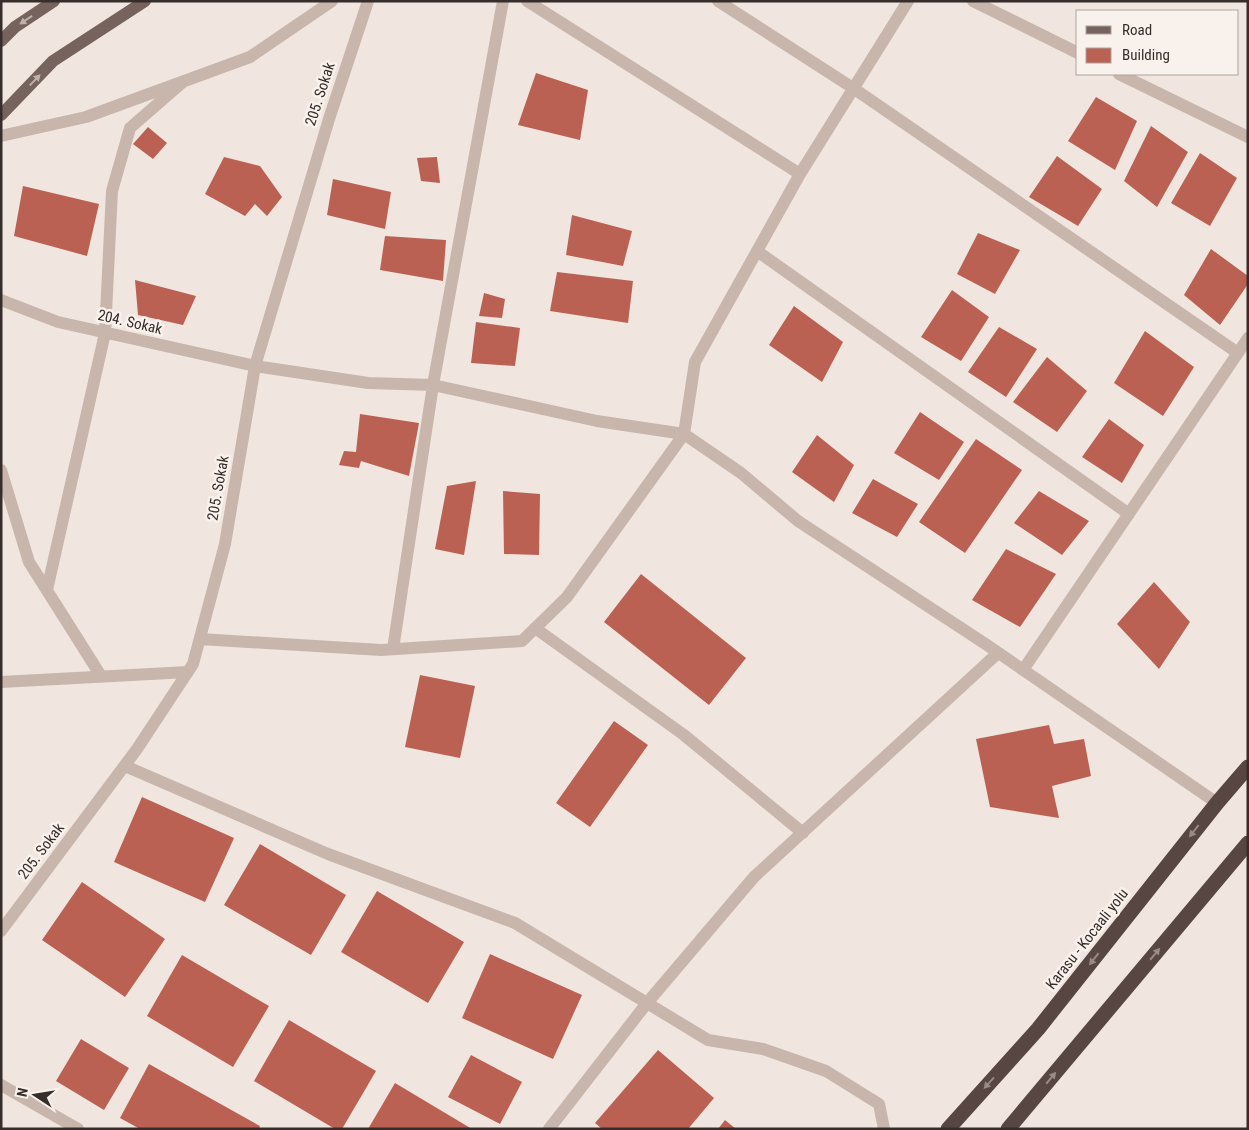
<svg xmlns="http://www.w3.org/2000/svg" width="1249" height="1130" font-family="'Roboto Condensed',sans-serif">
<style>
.building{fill:#bb6153}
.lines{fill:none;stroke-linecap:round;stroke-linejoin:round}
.minor{stroke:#c8b6ac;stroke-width:12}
.major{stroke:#77635d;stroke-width:12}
.highway{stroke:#574642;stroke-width:15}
.oneway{fill:#beb1ab}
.oneway2{fill:#988a86}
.labels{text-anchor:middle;stroke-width:5;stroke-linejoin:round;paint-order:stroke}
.street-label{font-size:15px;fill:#372d2a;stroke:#f9f1eb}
</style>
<rect width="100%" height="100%" fill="#f1e6df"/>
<!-- building -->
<path class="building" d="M536,73L588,90L580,140L518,125Z
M1096,97L1137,121L1115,170L1068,141Z
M1151,126L1188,152L1157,207L1124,181Z
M148,127L167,143L153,159L133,144Z
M1200,153L1237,178L1210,226L1171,203Z
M1057,156L1102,189L1078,226L1029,197Z
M224,157L260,166L282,197L267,216L255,204L245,216L205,194Z
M437,157L440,183L421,181L417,158Z
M333,179L391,192L385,229L327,215Z
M23,186L99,204L87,256L14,236Z
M572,215L632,231L623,266L566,255Z
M978,233L1020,250L995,294L957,274Z
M385,236L446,240L443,281L380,270Z
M1211,249L1248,276V284L1220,325L1184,295Z
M557,272L633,281L628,323L550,311Z
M135,280L196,296L183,325L138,315Z
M952,290L989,317L961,361L921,337Z
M484,293L505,299L502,318L479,316Z
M794,306L843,342L822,382L769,345Z
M476,322L520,328L515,366L471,363Z
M999,327L1037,349L1006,397L968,372Z
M1145,331L1194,367L1163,416L1114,383Z
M1047,357L1087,391L1057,432L1013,402Z
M920,412L964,442L939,480L894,453Z
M360,414L419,423L409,476L361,461L359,468L339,465L344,451L356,452Z
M1109,419L1144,445L1122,483L1082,457Z
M817,435L854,465L834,502L792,472Z
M976,439L1022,470L965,553L919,522Z
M873,479L918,504L897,537L852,513Z
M476,481L464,555L435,549L447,486Z
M503,491L540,494L539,555L504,554Z
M1039,491L1089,521L1062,555L1014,523Z
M1006,549L1056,574L1020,627L972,600Z
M641,574L746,658L709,705L604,622Z
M1154,582L1190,622L1159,669L1117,624Z
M420,675L475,686L460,758L405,747Z
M614,721L648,745L590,827L556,803Z
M1049,725L1054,744L1084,739L1091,776L1052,786L1059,818L990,807L976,739Z
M142,797L234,838L205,902L114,862Z
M260,844L346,895L311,955L224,905Z
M82,882L165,939L125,997L42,940Z
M377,891L464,942L428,1003L341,952Z
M490,954L582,995L553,1059L462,1018Z
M182,955L269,1006L233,1067L147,1016Z
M289,1020L376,1071L342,1129H335L254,1081Z
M81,1039L129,1068L104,1110L56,1081Z
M658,1050L714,1098L688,1129H602L595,1123Z
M471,1055L522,1082L500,1124L448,1097Z
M149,1064L260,1126L259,1129H140L120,1118Z
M395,1083L472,1129H368Z
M725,1120L736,1129H718Z"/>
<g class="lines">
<!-- minor -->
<path class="minor" d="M718,1L853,88L1238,353
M973,1L1078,53
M1119,74L1248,137
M1,136L86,117L250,57L332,1
M800,174L908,1
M757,251L1129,514
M1,300L58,322L255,366L368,383L433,385L597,421L684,434L741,473L798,521L987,645L1217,803
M1,470L29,562L101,676
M47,590L105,333L112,191L130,128L184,81
M535,628L684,735L803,833
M200,639L381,650L522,641L567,597L684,434L695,362L800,174L527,1
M393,649L433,385L503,1
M1023,670L1248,338
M1,682L188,672
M125,766L328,854L515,923L708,1040L763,1049L826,1071L879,1104L884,1129
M1,931L137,749L193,664L225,544L255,366L329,119L368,1
M1,1085L78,1129
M549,1129L647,1003L754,877L998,653"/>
<!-- major -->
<path class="major" d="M1,41L15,27L54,1
M1,115L53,61L145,1"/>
<!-- highway -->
<path class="highway" d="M948,1129L1038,1029L1217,803L1248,767
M1008,1129L1248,843"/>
</g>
<!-- one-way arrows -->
<defs><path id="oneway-solid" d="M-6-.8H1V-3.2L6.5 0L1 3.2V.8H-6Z" transform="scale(1.25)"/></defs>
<g class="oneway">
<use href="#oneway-solid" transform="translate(26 20) rotate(146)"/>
<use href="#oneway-solid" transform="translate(35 80) rotate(-46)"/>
</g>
<g class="oneway2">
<use href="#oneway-solid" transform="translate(1194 831) rotate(128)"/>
<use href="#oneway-solid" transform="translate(1155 954) rotate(-50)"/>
<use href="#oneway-solid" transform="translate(1094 959) rotate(128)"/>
<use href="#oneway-solid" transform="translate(1051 1078) rotate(-50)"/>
<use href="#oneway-solid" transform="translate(989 1083) rotate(132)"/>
</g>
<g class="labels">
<!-- street labels -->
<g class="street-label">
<text transform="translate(320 94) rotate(-72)" y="5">205. Sokak</text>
<text transform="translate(130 322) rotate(13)" y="5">204. Sokak</text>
<text transform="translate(218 488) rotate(-80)" y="5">205. Sokak</text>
<text transform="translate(41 851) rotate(-53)" y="5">205. Sokak</text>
<text transform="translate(1087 939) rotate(-52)" y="5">Karasu - Kocaali yolu</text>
</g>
</g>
<!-- border -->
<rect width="1249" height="1130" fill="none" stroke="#372d2a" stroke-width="5"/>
<!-- legend -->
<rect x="1076" y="10" width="162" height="65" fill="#f9f1eb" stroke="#aba39e"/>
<rect x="1086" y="26" width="25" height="8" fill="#77635d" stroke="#aba39e"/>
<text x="1122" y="35" font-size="15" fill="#372d2a">Road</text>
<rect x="1086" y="48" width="25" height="15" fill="#bb6153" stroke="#aba39e"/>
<text x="1122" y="60" font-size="15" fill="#372d2a">Building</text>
<!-- north arrow -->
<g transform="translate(35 1095) rotate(282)" stroke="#f9f1eb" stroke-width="4" paint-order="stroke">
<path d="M0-4L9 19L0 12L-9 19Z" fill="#372d2a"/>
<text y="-8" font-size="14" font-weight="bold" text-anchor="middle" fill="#372d2a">N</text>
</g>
</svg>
